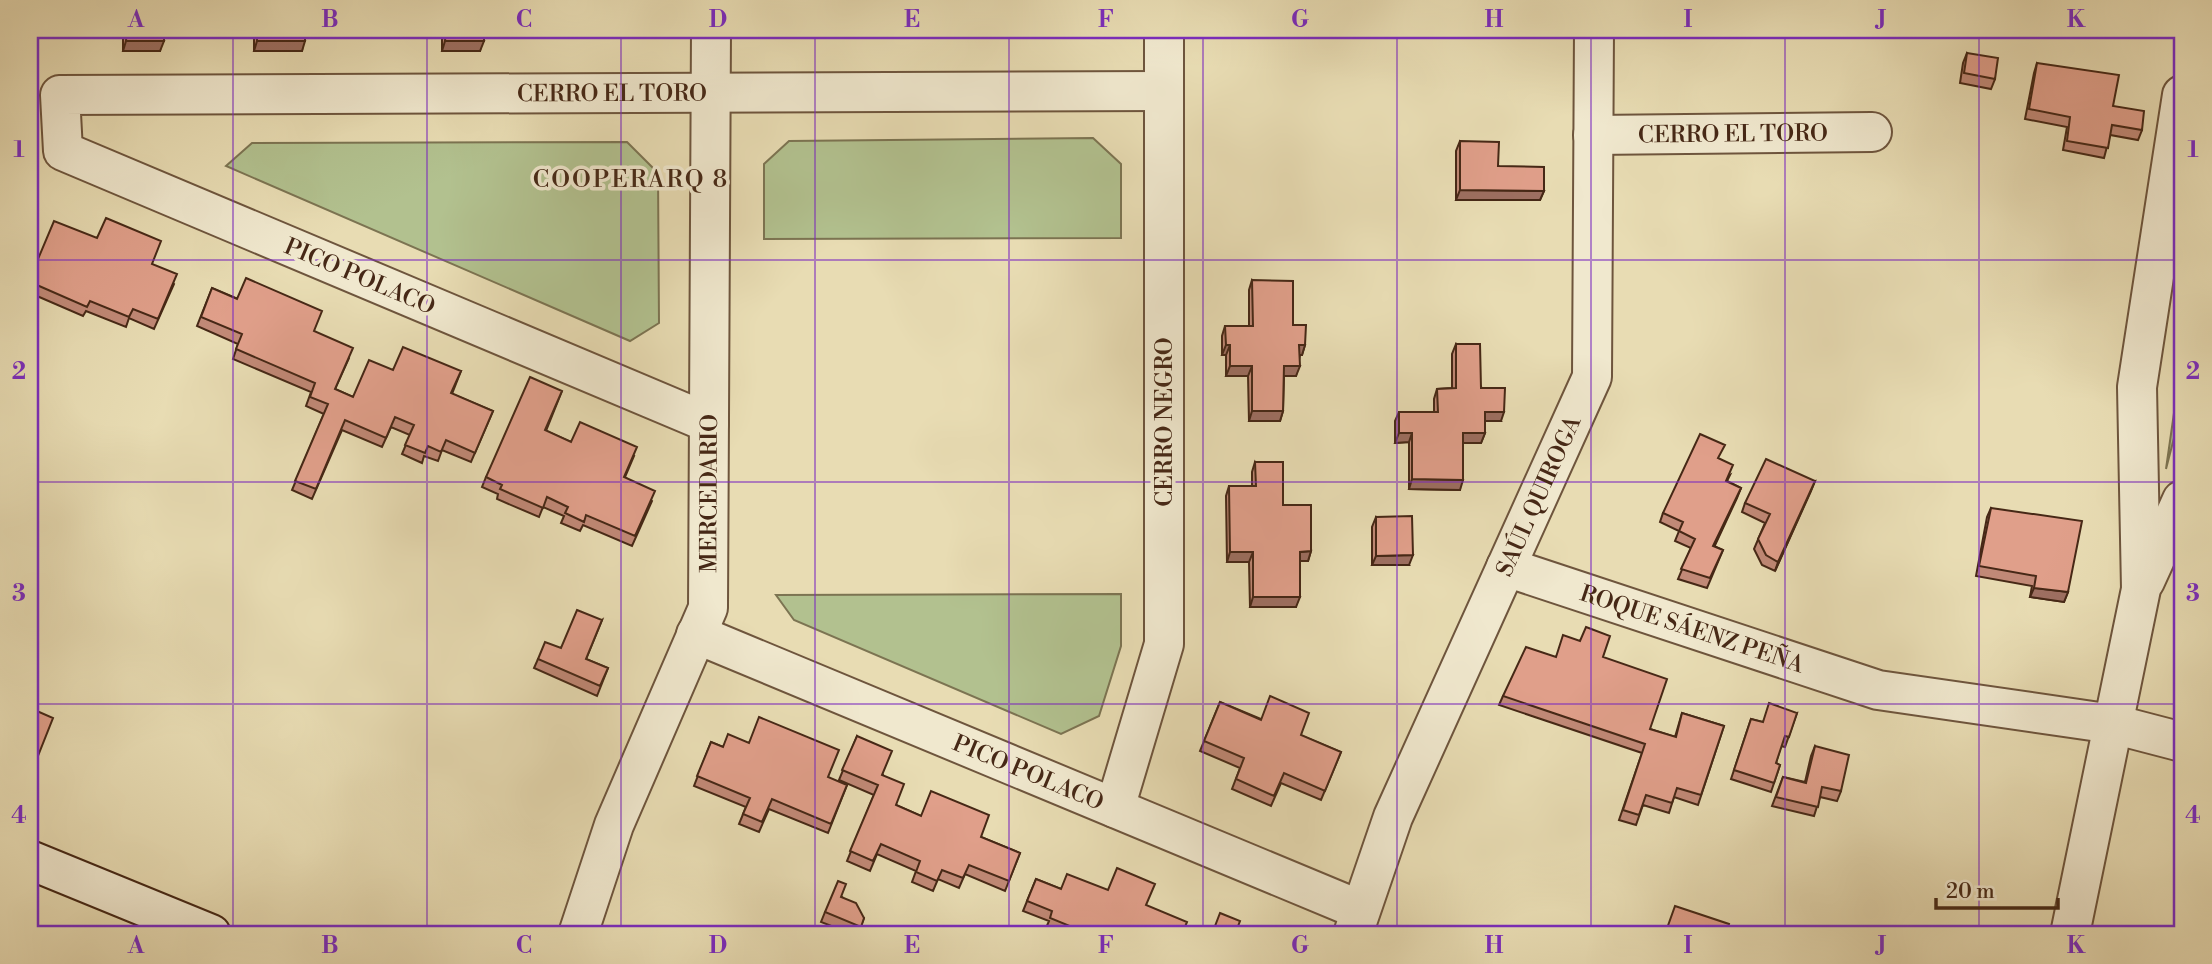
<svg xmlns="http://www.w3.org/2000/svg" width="2212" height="964" font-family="'Libre Bodoni',serif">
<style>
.green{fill:#b2c18f;stroke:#7c7452;stroke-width:2}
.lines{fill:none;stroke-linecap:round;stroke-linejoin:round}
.street-casing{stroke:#6e553d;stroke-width:42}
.secondary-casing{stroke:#462816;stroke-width:42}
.street{stroke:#f0e8ce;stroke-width:38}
.secondary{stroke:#f0e8ce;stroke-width:38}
.wall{fill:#c18977;stroke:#462816;stroke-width:2}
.shaded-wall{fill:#9d6f61;stroke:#462816;stroke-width:2}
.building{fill:#e09f8a;stroke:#462816;stroke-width:2}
.grid{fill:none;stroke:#7b2cbf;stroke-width:2;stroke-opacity:0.55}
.labels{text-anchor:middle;stroke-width:7;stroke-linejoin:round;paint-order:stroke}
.street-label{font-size:23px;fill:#462816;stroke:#f0e8ce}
.neighbourhood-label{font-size:24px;letter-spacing:2px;fill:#462816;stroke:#f0e8ce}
.neatline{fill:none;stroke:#7b2cbf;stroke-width:2.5}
.grid-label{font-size:23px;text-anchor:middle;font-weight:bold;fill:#7b2cbf}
</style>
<rect width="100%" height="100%" fill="#e8dcb3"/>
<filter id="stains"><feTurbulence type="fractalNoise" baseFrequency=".00286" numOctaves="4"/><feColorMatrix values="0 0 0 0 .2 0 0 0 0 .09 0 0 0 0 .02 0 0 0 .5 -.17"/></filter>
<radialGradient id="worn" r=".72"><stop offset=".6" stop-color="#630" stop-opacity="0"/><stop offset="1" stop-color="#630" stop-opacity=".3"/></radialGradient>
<!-- green -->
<path class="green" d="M1093,138L1121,164V238L764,239V164L789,141Z
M627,142L658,173L659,323L630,341L226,166L252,143Z
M2182,357V407L2166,469Z
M1121,594V646L1099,716L1061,734L794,620L776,595Z"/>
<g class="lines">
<!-- street casing -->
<g class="street-casing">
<g id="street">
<path id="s1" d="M1593,135L1872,132"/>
<path id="s2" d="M709,423L63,151L60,95L1164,91"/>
<path id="s3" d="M1506,567L1878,690L2113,724L2182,742"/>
<path d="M2145,581L2182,500"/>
<path id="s4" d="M696,634L1360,910"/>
<path d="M1115,808L1164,644V30"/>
<path id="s5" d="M578,934L614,825L708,608L711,30"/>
<path id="s6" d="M1353,934L1393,817L1592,377L1594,30"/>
<path d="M2070,934L2141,589L2137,387L2182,95"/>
</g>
</g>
<!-- secondary casing -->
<g class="secondary-casing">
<path id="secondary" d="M30,860L211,934"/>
</g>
<!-- street -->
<use href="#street" class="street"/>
<!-- secondary -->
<use href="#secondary" class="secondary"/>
</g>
<!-- wall -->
<path class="wall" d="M123,30H164L160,51H123Z
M169,30H305L302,51H254V35H169Z
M442,30H484L480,51H442Z
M1967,53L1995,79L1991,89L1960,83L1963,63Z
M2037,63L2113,106L2142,130L2138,140L2110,135L2104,158L2063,150L2067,127L2025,119L2034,73Z
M1460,141L1498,166L1544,191L1540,200H1456V151Z
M152,264L174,284L154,329L129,318L126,327L86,311L83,316L30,293V278Z
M1252,280L1293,325L1305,345L1302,355H1300L1296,376H1284L1283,411L1280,421H1249L1248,376H1226V355H1222V336L1225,326H1249V290Z
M212,288L314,331L349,358L335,389L353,397L393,370L461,371L452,394L493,411L471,462L442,450L438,461L424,456L422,463L402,454L410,435L391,427L382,447L342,430L312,499L292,490L324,414L306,406L311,392L233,359L238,344L197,326Z
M1456,344L1501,421H1485V433L1481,443H1463L1460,490L1409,489V442L1395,443V421L1399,412H1434V399L1437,389L1452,388V354Z
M562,391L546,431L571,442L634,456L625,477L652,501L632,546L583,525L580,531L561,523L564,516L543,507L539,517L497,499L498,494L482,487L486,477Z
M1255,462L1311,551L1308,561H1300L1296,607H1250L1249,562H1227L1226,496L1229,486H1252V472Z
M1730,475L1727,481L1741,488L1714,546L1723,550L1707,588L1678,579L1691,548L1675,541L1679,531L1660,522L1663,513Z
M1815,481L1775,571L1762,565L1754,549L1765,523L1742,512L1745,503Z
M1991,508L2068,592L2064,602L2030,597L2032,586L1976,576L1987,517Z
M1376,517L1409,565H1372V527Z
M602,620L586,659L608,668L597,696L534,668L538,659L561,648Z
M1555,657H1603L1650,729L1675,737L1682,713L1724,726L1698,805L1674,797L1669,813L1643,805L1636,825L1619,820L1642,753L1499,705L1503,696Z
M1220,702L1341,752L1321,800L1281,783L1271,806L1232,789L1240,768L1200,751Z
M1797,713L1785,747L1781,746L1776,763L1780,765L1771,792L1731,779L1751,719L1762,722Z
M857,736L883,775L896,805L921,816L981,837L1020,853L1005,891L965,874L959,888L938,879L933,891L912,882L916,871L877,854L870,871L847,861L874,795L839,780Z
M711,742L723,747L828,778L847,785L828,833L769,809L759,832L739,824L746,807L694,786Z
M1815,746L1841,791L1837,801L1820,797L1814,816L1772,806L1783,777L1805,782L1811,756Z
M1036,879L1061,889L1146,906L1183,934H1061L1046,928L1049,921L1023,911Z
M842,897L864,918L858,934H852L821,922L825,912Z"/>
<!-- shaded-wall -->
<path class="shaded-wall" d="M30,30H69L67,36L30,35Z
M171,30H256L254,35H169Z
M351,30H436L434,35H349Z
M529,30H613L611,35H527Z
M126,41H164L160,51H123Z
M257,41H305L302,51H254Z
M445,41H484L480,51H442Z
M1460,190L1544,191L1540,200H1456Z
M1226,345H1230L1226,355H1222Z
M1299,345H1305L1302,355H1296Z
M1230,366H1252L1248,376H1226Z
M1284,366H1300L1296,376H1280Z
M1252,411H1283L1280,421H1249Z
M1485,412H1504L1501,421H1481Z
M1399,433H1412L1409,442L1395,443Z
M1463,433H1485L1481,443H1460Z
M1412,479L1463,480L1460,490L1409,489Z
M1815,481L1811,491L1775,571L1778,562Z
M1741,488L1737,498L1710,556L1713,546Z
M1311,551L1308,561H1296L1300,552Z
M1230,552H1253L1249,562H1227Z
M1413,555L1409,565H1372L1376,556Z
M2034,588L2068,592L2064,602L2030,597Z
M1253,597H1300L1296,607H1250Z"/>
<!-- building -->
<path class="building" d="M127,30H164V41H126Z
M257,30H305V41H257Z
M446,30H484V41H445Z
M1967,53L1998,58L1995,79L1964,73Z
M2037,63L2119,75L2113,106L2144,111L2142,130L2112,125L2108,148L2067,141L2070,117L2029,109Z
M1460,141L1499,142L1498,166L1544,167V191L1460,190Z
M106,218L161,241L152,264L177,274L158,319L133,309L129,317L90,301L87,307L30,282V278L54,221L97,238Z
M246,278L322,311L314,331L353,348L335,389L353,397L369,360L393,370L403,347L461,371L451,393L493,411L475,453L446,440L441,452L428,446L425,453L405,445L414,425L395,417L386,438L345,420L316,489L295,481L328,404L310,397L315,383L236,349L242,334L201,317L212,288L237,299Z
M1252,280L1293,281V325H1306L1305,345H1299L1300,366H1284L1283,411H1252V366H1230V345H1226L1225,326H1253Z
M1456,344H1480L1481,388H1505L1504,412H1485V433H1463V480L1412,479V433H1399V412H1438L1437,389L1456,388Z
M530,377L562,391L545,430L571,442L580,422L637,447L624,477L655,491L635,536L586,515L584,522L565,513L568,507L547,497L543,508L500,489L502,485L486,477Z
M1700,434L1725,445L1718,458L1733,465L1726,481L1741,488L1713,546L1723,550L1710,578L1681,569L1695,539L1679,531L1683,522L1663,513Z
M1766,459L1815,481L1778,562L1766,555L1758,539L1770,514L1745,503Z
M1255,462H1283V505H1311V551L1300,552V597H1253V552H1230L1229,486H1256Z
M1991,508L2082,521L2068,592L2034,588L2036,576L1979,566Z
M1412,516L1413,555L1376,556V517Z
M577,610L602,620L586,659L608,668L600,686L538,659L545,642L561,648Z
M1586,627L1610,636L1603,657L1667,679L1650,729L1676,737L1682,713L1724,726L1701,795L1677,788L1672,803L1646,795L1639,815L1623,810L1645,744L1503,696L1526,647L1556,657L1563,635L1580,641Z
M1270,696L1309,713L1301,735L1341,752L1325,791L1284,773L1274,796L1236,779L1244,758L1204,741L1220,702L1261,720Z
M1769,703L1797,713L1789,737L1785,736L1776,763L1780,765L1774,783L1734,770L1751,719L1763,722Z
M30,708L53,718L30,776Z
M759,717L839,750L828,777L847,785L831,824L772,799L762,822L743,814L750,798L697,776L711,742L723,747L728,734L749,743Z
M857,736L892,751L882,775L904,784L896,805L921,816L931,791L989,815L981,837L1020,853L1009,881L969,865L963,878L942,870L937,881L916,872L920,861L881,844L873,861L850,851L878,785L842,770Z
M1815,746L1849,755L1841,791L1822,787L1818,807L1776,797L1783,777L1806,783Z
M1117,868L1155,884L1146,905L1187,922L1182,934H1089L1050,918L1052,911L1027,901L1036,879L1061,889L1067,874L1108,890Z
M838,881L846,884L841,897L856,903L864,918L861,927L825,912Z
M1675,906L1729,924L1726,934H1665Z
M1220,913L1240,921L1235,934H1212Z
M1796,927L1841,933L1840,934H1795Z"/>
<!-- grid -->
<path class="grid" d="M233,30V934M427,30V934M621,30V934M815,30V934M1009,30V934M1203,30V934M1397,30V934M1591,30V934M1785,30V934M1979,30V934M30,260H2182M30,482H2182M30,704H2182"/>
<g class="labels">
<!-- street labels -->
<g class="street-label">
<text dy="8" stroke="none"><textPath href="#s2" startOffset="1309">CERRO EL TORO</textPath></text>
<text dy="8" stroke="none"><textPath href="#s1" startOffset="140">CERRO EL TORO</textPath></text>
<text transform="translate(360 276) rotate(23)" y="8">PICO POLACO</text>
<text transform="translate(1164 422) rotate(-90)" y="8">CERRO NEGRO</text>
<text dy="8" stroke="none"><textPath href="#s5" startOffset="466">MERCEDARIO</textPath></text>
<text dy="8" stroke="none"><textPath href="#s6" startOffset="476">SAÚL QUIROGA</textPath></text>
<text dy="8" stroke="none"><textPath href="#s3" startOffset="196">ROQUE SÁENZ PEÑA</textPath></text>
<text dy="8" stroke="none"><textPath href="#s4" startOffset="360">PICO POLACO</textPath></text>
</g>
<!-- neighbourhood labels -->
<g class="neighbourhood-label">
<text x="631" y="187">COOPERARQ 8</text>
</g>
</g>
<!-- margin -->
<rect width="2212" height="964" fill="none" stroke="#e8dcb3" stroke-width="77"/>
<!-- scale -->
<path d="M1936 898v10h122v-10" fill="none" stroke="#462816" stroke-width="3.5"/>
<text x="1946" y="898" font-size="21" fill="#462816" stroke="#f0e8ce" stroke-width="5" paint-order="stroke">20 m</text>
<rect x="38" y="38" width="2136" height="888" class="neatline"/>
<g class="grid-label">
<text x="136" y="27">A</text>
<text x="330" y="27">B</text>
<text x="524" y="27">C</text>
<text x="718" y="27">D</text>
<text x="912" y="27">E</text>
<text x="1106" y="27">F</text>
<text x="1300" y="27">G</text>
<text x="1494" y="27">H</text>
<text x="1688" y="27">I</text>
<text x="1882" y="27">J</text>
<text x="2076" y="27">K</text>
<text x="19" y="157">1</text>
<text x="2193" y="157">1</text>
<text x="19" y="379">2</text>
<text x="2193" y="379">2</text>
<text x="19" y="601">3</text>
<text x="2193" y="601">3</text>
<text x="19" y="823">4</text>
<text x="2193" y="823">4</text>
<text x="136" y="953">A</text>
<text x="330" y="953">B</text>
<text x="524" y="953">C</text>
<text x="718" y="953">D</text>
<text x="912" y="953">E</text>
<text x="1106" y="953">F</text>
<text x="1300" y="953">G</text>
<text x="1494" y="953">H</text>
<text x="1688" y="953">I</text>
<text x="1882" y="953">J</text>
<text x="2076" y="953">K</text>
</g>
<rect width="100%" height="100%" filter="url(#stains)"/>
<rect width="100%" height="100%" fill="url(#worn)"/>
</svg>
